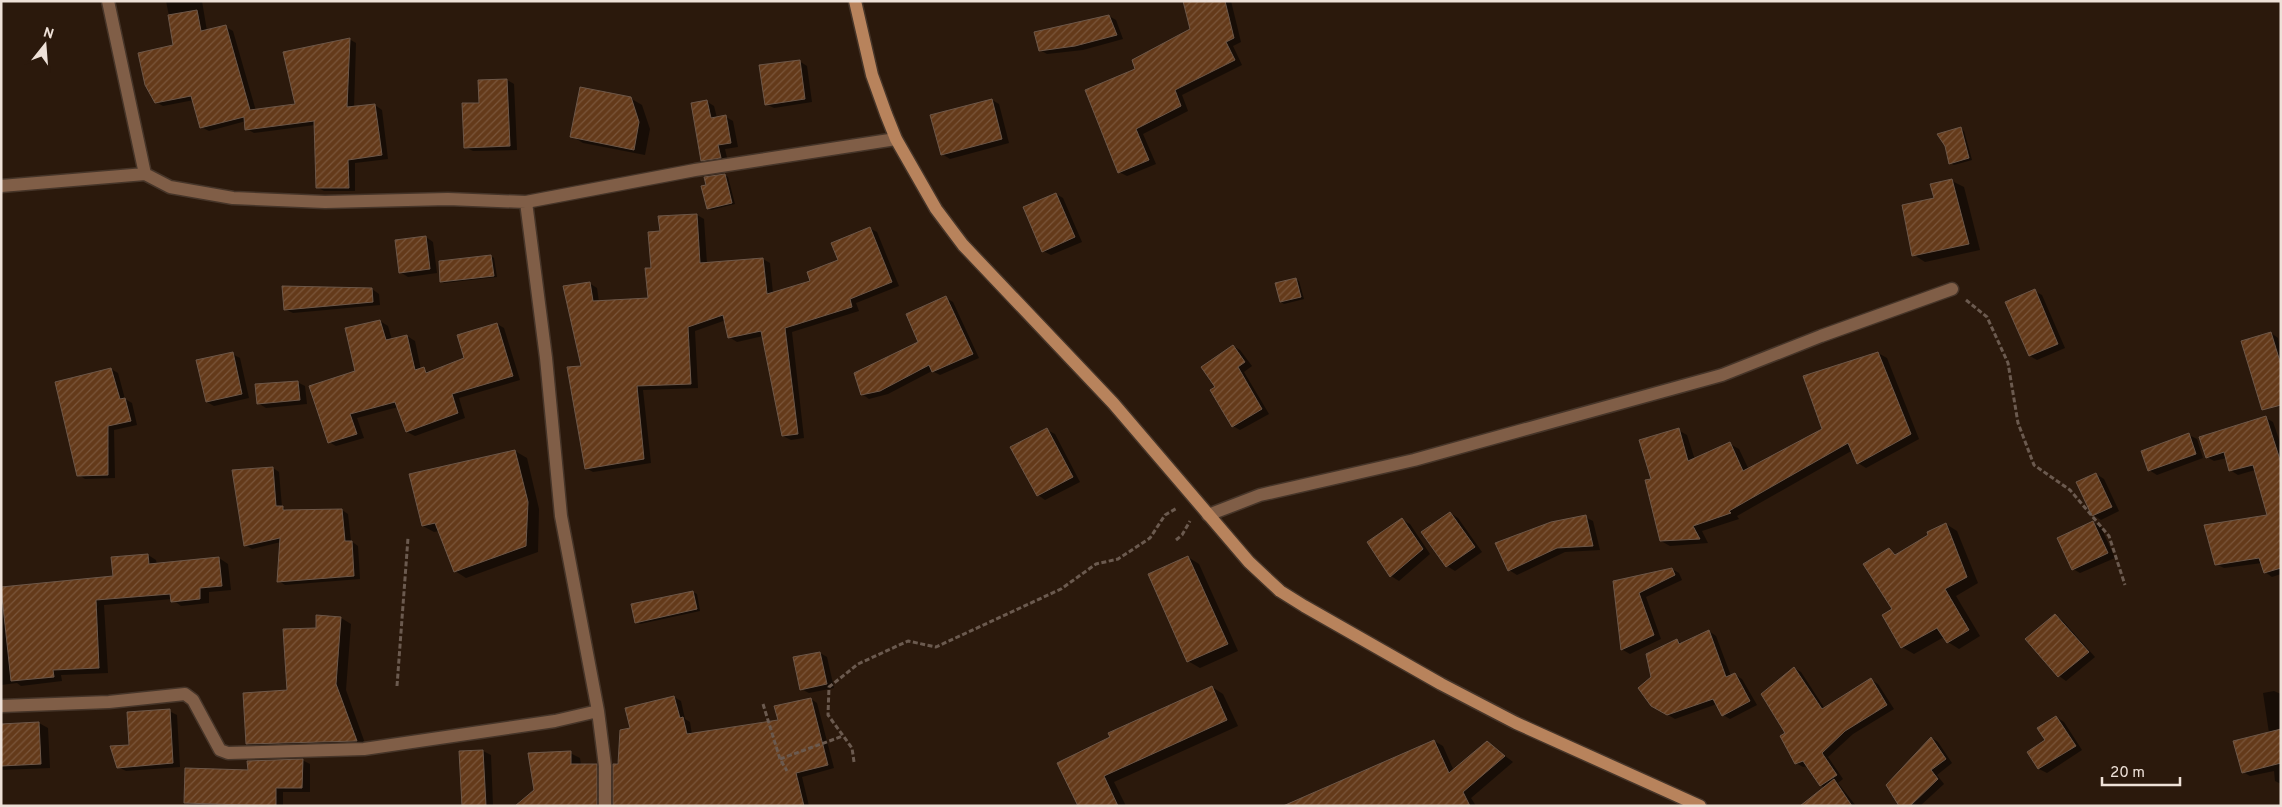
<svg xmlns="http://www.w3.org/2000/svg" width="2282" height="807" font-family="Overpass,sans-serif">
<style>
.shadow{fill:#0007}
.building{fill:url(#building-hatch);stroke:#6d5748}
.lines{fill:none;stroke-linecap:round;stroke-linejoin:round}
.street-casing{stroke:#463529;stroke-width:15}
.secondary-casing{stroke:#463529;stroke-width:15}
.path{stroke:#6b5a4f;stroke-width:3;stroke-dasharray:5 2.5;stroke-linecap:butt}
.street{stroke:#805e47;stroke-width:12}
.secondary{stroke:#b8835c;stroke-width:12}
</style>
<defs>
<pattern id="building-hatch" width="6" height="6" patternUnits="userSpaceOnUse" patternTransform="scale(1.25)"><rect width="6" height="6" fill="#643a1a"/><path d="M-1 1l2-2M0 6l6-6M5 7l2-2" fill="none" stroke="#7a563b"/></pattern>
</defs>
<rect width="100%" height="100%" fill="#2b190c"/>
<!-- shadow -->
<path class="shadow" d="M166,1H202L207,31L226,27L233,31L256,111L296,105L349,39L356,43L354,108L375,105L382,110L388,159L355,163V191H324L317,187L315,125L254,133L247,129L246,121L209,131L201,127L194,100L163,106L156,102L175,46Z
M1184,1H1231L1241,42L1233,46L1242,65L1182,95L1188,111L1143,134L1156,164L1127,176L1119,172L1137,70L1192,30Z
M1109,16L1116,20L1123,39L1083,50L1047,54L1040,50Z
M799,61L807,66L812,102L774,108L766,104Z
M507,80L514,84L517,150L473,151L465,147L481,104Z
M630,98L642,105L650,129L645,155L583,143L572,136Z
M992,100L999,104L1009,143L950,159L942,154Z
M706,101L714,106L717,118L726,117L733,121L738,147L725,149L728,162L710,164L702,160Z
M1961,129L1964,131L1972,160L1954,165L1950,163Z
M725,175L728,177L735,204L711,210L708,208Z
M1952,181L1964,187L1980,250L1925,262L1914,255L1935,199Z
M1056,194L1063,198L1082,242L1051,255L1043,251Z
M697,215L704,219L707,264L763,259L770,263L773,293L812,282L840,261L869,228L877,232L899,286L856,303L859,311L792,332L804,438L791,440L783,436L763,336L737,342L729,337L726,320L695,331L698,388L643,390L651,463L593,472L586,468L583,367L589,283L597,288L599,302L649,299L652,269L661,232Z
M426,237L433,242L437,273L408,277L400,272Z
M491,256L494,258L497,277L444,283L441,281Z
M1295,279L1299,281L1304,299L1284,304L1281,302Z
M372,289L379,294L380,305L293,313L285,309Z
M2034,291L2042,295L2065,348L2037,360L2030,356Z
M946,298L953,302L979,358L940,375L932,371L888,394L869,399L862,394L920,342Z
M380,321L388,326L392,340L407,336L415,341L421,370L430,372L466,359L497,324L504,328L520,380L459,398L465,418L415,436L407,432L398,407L357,418L364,438L336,446L329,442L356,372Z
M2271,333L2278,338L2281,357L2256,366Z
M1233,346L1240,350L1252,366L1244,372L1269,414L1240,430L1233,426L1217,387Z
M1878,353L1887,358L1919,439L1866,468L1858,463L1853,450L1737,516L1739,519L1702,531L1708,543L1670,546L1661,541L1652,480L1678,430L1687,435L1695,460L1730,444L1739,449L1749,470L1824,430Z
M232,354L240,358L249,398L214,406L207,402Z
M111,369L118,373L125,399L132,403L137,425L114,430L115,478L85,479L79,475Z
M297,382L305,386L307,404L266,408L258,403Z
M2266,418L2273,422L2281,445V574L2272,577L2265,572L2262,563L2224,568L2216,564L2269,516L2255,470L2238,475L2230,470L2227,458L2214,461L2207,457Z
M1047,430L1055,434L1080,482L1045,500L1038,495Z
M2189,435L2197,439L2203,458L2157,475L2149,470Z
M515,451L527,458L539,509L538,552L466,578L455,571L439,531L434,532L423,526Z
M273,468L279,472L282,507L288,511L342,510L348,514L351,541L358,546L360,579L285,585L279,581L281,542L252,549L245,545Z
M2096,474L2104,479L2119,511L2101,520L2093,515Z
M1450,513L1458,518L1482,552L1455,571L1447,566L1423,532Z
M1585,517L1593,521L1600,550L1565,552L1517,575L1509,570Z
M1402,520L1410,524L1430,554L1399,581L1391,576L1369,542Z
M2093,523L2101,527L2115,558L2080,573L2073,569Z
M1946,524L1957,531L1978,583L1956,596L1980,636L1959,649L1948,642L1944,637L1914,654L1902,647L1884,615L1894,609L1889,550L1897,555Z
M148,555L156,560L157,565L219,558L228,564L231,590L209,592V603L181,606L172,599L104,605L108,673L61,675L62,681L21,686L17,683L1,685V589L114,578Z
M1188,557L1199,564L1238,651L1200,668L1188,661Z
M1672,569L1679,573L1682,580L1646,597L1661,639L1630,654L1623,650L1615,582Z
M693,592L697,594L700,611L640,624L636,622Z
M2055,615L2062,620L2095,657L2066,681L2059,676Z
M341,618L351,624L346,690L366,746L258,750L247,744L288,692L317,629Z
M1709,631L1716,636L1731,676L1735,675L1742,679L1757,705L1730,719L1723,715L1717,704L1675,719L1651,705L1653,678L1676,640L1683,644Z
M820,653L827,657L834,688L809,693L801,689Z
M1794,668L1801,672L1825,709L1871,680L1878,684L1894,709L1853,734L1828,757L1843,779L1838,783L1856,806H1802L1825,788L1821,785L1808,766L1803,767L1796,763L1787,734Z
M1212,687L1223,694L1238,726L1114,782L1126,806H1080L1059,764Z
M2274,691L2281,694V784L2275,781L2274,771L2250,776L2243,772L2269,733L2263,693Z
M674,697L681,701L685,719L690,722L692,735L779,721L811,699L817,703L834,768L802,777L809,806H729L619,765L632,729Z
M169,711L177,715L180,767L126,771L118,767L130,746Z
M2056,717L2064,722L2082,750L2047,773L2039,769L2029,752L2047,741Z
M39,723L48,728L50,768L1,770V725Z
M1932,738L1938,742L1952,763L1937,775L1944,784L1920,806H1900Z
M1434,741L1443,746L1454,771L1487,742L1513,762L1471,798L1476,806H1286Z
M483,751L491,755L493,806H463Z
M570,753L580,758L581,765H596L606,771L607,806H521Z
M302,760L310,764V792H283V806H191L185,802L249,772Z"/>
<!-- building -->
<path class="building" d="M1183,1H1225L1234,38L1226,42L1235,60L1175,90L1181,106L1136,129L1149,160L1118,173L1085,90L1135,69L1132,60L1190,29Z
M197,10L201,31L226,25L250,110L295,104L283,52L350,38L347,107L375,104L382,155L348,160L349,188H316L314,121L245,130L244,117L200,128L191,96L155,103L145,85L138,53L173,45L168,15Z
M1109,15L1117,35L1075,46L1039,51L1034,32Z
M800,60L805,99L765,105L759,65Z
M507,79L510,146L464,148L462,103H479L478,80Z
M580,87L631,97L639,122L634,150L570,137Z
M992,99L1002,139L941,155L930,115Z
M707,100L711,118L726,115L731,143L718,145L721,158L701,161L691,103Z
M1961,127L1969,158L1949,164L1945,146L1937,134Z
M725,174L732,203L707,209L701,186L706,185L704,177Z
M1952,179L1969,244L1912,256L1902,205L1934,198L1930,184Z
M1056,193L1075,237L1042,252L1023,207Z
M697,214L700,263L763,258L767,294L810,281L807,272L838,260L831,243L870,227L892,282L850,299L852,307L785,328L798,434L782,436L761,331L728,338L723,315L688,327L691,384L637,386L644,459L585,469L567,367L581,366L563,286L590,282L593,301L648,298L645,268H651L648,232L660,231L658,216Z
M426,236L430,269L399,273L395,240Z
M491,255L494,276L440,282L439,261Z
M1296,278L1301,297L1280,302L1275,283Z
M282,286L372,288L373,302L284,310Z
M2035,289L2058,344L2029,356L2005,302Z
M946,296L973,354L932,372L929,365L880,391L861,395L854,373L918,342L906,314Z
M380,320L386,340L407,335L415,370L424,367L426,373L464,358L457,335L497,323L513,376L452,394L458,413L406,432L395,402L350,414L357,434L328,443L309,386L355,371L345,328Z
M2271,332L2281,365V405L2262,410L2241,341Z
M1233,345L1245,362L1238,367L1262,409L1232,427L1210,390L1215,387L1201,367Z
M233,352L242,394L206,402L196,360Z
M1878,352L1911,434L1857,464L1848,443L1729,511L1731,513L1693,526L1700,539L1660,541L1645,480L1651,479L1639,440L1679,428L1688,461L1730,442L1743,471L1822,429L1803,376Z
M111,368L120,399L125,398L131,421L108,426V475L77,476L55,382Z
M298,381L300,400L257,404L255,384Z
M2266,416L2281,463V568L2264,573L2259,558L2215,565L2204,525L2267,515L2253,465L2229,471L2224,452L2206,458L2199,437Z
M1047,428L1073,477L1037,496L1010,447Z
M2189,433L2196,454L2148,471L2141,451Z
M515,450L528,502L526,546L454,572L435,523L422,526L409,474Z
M273,467L276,506H283V510L342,509L345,541H352L354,576L277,582L280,538L244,546L232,470Z
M2096,473L2112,507L2092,516L2076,482Z
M1450,512L1475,547L1446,567L1421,532Z
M1586,515L1593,546L1557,548L1508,571L1495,543L1551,522Z
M1402,518L1423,549L1390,577L1367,542Z
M2093,521L2108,553L2072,570L2057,538Z
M1946,523L1967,577L1945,589L1969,630L1947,643L1937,628L1901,648L1882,615L1892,609L1863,564L1889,548L1895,555L1928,535L1927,532Z
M148,554L149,564L219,557L222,586L200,588V599L171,602L170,594L96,600L99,668L53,670L54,677L11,681L1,587L113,576L111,557Z
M1188,556L1228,644L1187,662L1148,574Z
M1672,568L1675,575L1639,593L1654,635L1621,650L1613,581Z
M693,591L697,609L635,623L631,604Z
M2055,614L2089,652L2058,677L2025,639Z
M316,615L341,617L336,684L357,741L246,744L243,693L287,690L283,629L316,628Z
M1709,630L1726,677L1735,673L1750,701L1722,716L1713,699L1667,715L1651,706L1638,688L1651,677L1646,654L1677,639L1679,644Z
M820,652L827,684L800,690L793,657Z
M1794,667L1822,709L1871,678L1887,705L1845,731L1822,753L1837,775L1820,786L1803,761L1795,764L1780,736L1785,733L1761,694Z
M1212,686L1227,720L1104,776L1118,806H1078L1057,763L1110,737L1108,733Z
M674,696L680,718L683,717L687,734L778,720L774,706L811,698L828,765L796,773L804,806H613V764H618L620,730L630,728L625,708Z
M170,709L173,763L117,768L110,746L129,745L127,712Z
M2056,716L2076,746L2038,769L2027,752L2045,740L2037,728Z
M39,722L41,764L1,766V724Z
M2281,729V763L2242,773L2233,741Z
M1931,737L1946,759L1931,770L1938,779L1910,806H1899L1886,785Z
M1434,740L1449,773L1487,741L1505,756L1463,792L1470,806H1283Z
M483,750L486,806H462L459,751Z
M571,751V764H597V806H515L534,790L528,753Z
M303,759L302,788H276V806L184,803L185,768L248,770L247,761Z
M1834,779L1852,806H1800Z"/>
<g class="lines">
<!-- street casing -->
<g class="street-casing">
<path id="street" d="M108,1L145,174L170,187L233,198L325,202L448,199L526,202L695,170L896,139
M1,186L145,174
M526,202L546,358L561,516L598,711L605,766V806
M1208,515L1260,495L1414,460L1722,375L1821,336L1952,289
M1,706L109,702L185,694L193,700L220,750L228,753L364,749L555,721L598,711"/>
</g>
<!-- secondary casing -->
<g class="secondary-casing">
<path id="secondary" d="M855,1L872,75L886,114L896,139L936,209L963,245L1113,403L1249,562L1280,591L1304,606L1441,684L1516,723L1700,806"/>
</g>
<!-- path -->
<path class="path" d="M1966,300L1987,317L2008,363L2018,423L2034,465L2070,490L2109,536L2125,585
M1176,540L1182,535L1190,521
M397,686L408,538
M763,704L780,759L787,771
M780,759L843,736
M854,762L852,748L828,715L829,687L858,664L908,641L936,647L1061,589L1096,564L1118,559L1150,538L1165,515L1177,508"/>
<!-- street -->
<use href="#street" class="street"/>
<!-- secondary -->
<use href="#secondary" class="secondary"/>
</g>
<!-- border -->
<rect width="2282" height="807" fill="none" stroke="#eee1d8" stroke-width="5"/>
<!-- north arrow -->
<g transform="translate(45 45) rotate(17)" stroke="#2b190c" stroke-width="4" paint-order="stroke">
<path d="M0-4L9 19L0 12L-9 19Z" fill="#eee1d8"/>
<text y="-8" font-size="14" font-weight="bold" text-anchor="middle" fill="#eee1d8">N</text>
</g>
<!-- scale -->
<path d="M2102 777v8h78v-8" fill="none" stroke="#eee1d8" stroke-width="2.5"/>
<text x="2110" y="777" font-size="15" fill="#eee1d8" stroke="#2b190c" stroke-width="4" paint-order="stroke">20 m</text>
</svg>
